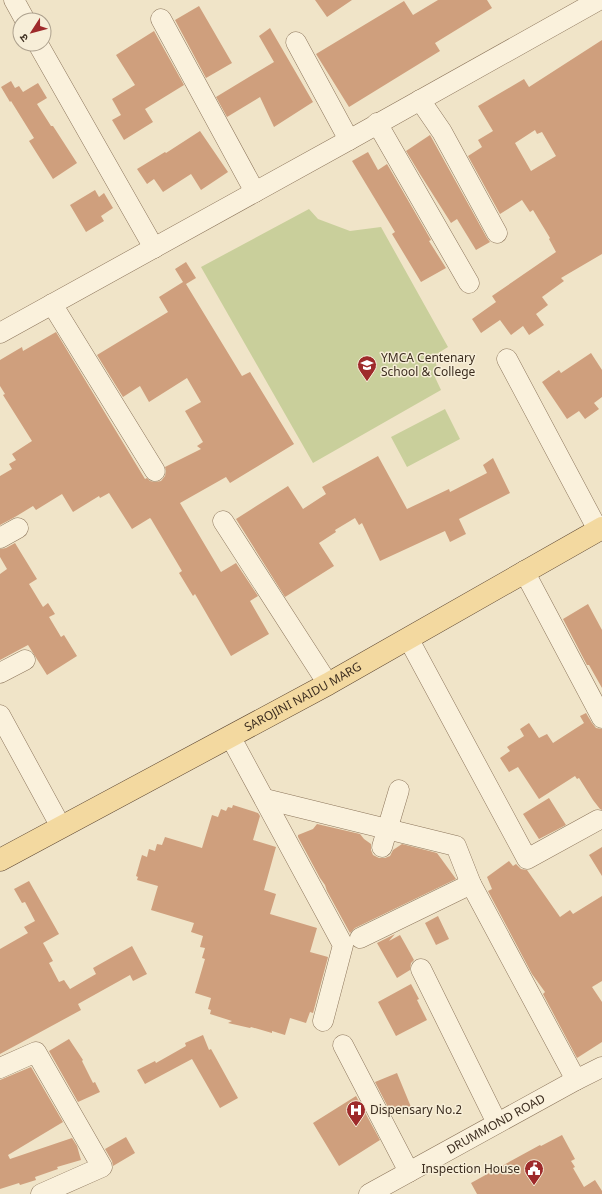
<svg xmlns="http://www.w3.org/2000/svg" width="602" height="1194" font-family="Georgia,'Noto Sans Devanagari',serif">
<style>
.green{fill:#c9cf9b}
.building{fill:#cf9f7d;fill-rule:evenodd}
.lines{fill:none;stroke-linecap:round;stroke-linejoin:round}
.minor-casing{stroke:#8d765c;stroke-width:21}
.major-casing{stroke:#5b4430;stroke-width:23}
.minor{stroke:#faf1dc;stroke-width:20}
.major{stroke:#f3d9a0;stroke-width:22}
.labels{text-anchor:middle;stroke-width:3;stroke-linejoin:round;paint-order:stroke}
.poi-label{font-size:12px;fill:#3d2e20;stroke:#f7eed8;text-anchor:start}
.street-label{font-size:12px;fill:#3d2e20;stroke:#f7eed8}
</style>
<rect width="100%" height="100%" fill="#f0e4c8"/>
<!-- green -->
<path class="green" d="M309,209L318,219L350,231L381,227L448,347L435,355L437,370L433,373L441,390L313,463L201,267Z
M445,409L460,439L407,467L391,437Z"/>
<!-- building -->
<path class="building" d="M315,0H352L327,17Z
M438,0H487L492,8L435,43L440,51L349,107L316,54L404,1L413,15Z
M199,6L232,63L206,78L175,20Z
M270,28L313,102L274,127L260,97L227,117L216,97L274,62L259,36Z
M154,31L184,85L145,109L153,122L124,140L112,120L121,115L112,99L135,85L116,55Z
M602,40V254L561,278L564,281L542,297L548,305L536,314L544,325L529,335L523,326L511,335L500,320L481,333L472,319L496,302L492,296L556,252L549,239L550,238L533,210L530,212L522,200L500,214L468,156L482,147L478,140L493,131L478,106L524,79L529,87ZM535,130L537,134L542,132L556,156L531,171L515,143Z
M11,81L15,88L19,86L23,92L38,83L47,98L37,104L51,126H53L77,163L53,179L29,141L34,138L11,101L10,102L1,87Z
M200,131L228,172L201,190L191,174L163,192L154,179L147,184L137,169L165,152L166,153Z
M430,135L487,238L490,242L476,250L457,219L451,223L420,174L406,151Z
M368,152L378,170L387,164L431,240L429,241L446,268L421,282L392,234L395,232L352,161Z
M95,190L99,197L104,193L113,208L101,216L104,221L86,232L70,205Z
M186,262L196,278L186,284L242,376L250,372L294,444L230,483L226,477L180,503L221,572L236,563L258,596L250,601L269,634L231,656L195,594L193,596L179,573L182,571L151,519L150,518L132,529L109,493L100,498L99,496L73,512L62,494L36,510L33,506L15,517L0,525V476L12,469L9,464L16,460L12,454L32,441L3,395L5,394L0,386V360L22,347L23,351L56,332L145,479L147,478L150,481L155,482L161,481L165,476L166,471L165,467L201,449L197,446L203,442L185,411L201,402L187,378L149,402L140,386L123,397L97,355L168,312L159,297L183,282L175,269Z
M591,353L602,370V397L594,403L599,409L585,419L579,411L567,419L542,382L559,370L561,373Z
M378,456L407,509L449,489L450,492L487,473L483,465L493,458L510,493L459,519L466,534L450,542L445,531L380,561L362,523L359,525L355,518L335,530L336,532L319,543L334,566L285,597L236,519L288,486L303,509L326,494L322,487Z
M15,543L37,579L29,584L43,607L48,603L55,614L49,617L61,637L64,635L77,656L47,675L28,645L0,660V574L7,569L0,557V549L6,548Z
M588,604L602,630V688L589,665H587L563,619Z
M586,713L592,723L596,728L602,729V810L600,809L593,800L579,778L577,779L575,776L539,799L518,767L509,772L500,758L510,751L507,747L524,736L520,729L529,723L539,738L547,734L553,743L584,723L580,716Z
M549,798L566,825L539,839L523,814Z
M233,805L258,813L260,816L253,840L276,847L264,890L276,894L270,914L317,928L310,952L328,957L313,1013L310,1012L306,1023L290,1018L285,1035L272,1031V1033L251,1027L250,1028L228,1023L232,1021L210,1014L211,1010L208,1009L211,998L195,993L205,959L202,958L205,948L200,947L203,936L191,932L194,923L151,910L158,886L137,880L138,877L136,876L142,855L147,857L149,849L155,851L157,844L162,845L165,837L202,848L212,815L218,817L221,809L226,811L228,807L232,808Z
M317,824L360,834L364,839L371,844V850L373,855L379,858H385L390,856L393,850L402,844L437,853L456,879L355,928L350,933L327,891L325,885L320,878L298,837V835L313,829Z
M602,847V876L589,855Z
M509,861L513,866L516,864L521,869L527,870L560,917L570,910L573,914L602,896V981L592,987L602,1002V1042L577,1058L543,994L545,992L532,974L488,891L492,889L487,877Z
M29,881L59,934L43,943L53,961L49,963L59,982L64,980L70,989L96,974L93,968L132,946L147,974L133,981L130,975L78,1004L81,1010L0,1054V949L28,933L24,927L35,921L25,902L22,903L14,889Z
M438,916L449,939L436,945L425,923Z
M395,934L389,941L400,935L414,960L411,963L410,970L397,978L377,943Z
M411,984L419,999L417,1000L427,1020L396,1036L378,1002Z
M203,1035L209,1050L211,1049L238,1098L220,1108L192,1059L145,1084L137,1070L155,1061L156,1063L186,1046L185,1043Z
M69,1039L83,1060L82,1061L93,1083L95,1082L100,1092L78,1102L49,1051Z
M31,1067L63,1122L8,1155L10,1159L72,1138L77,1146L81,1160L57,1167L58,1169L35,1177L36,1180L20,1185L19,1183L0,1189V1080Z
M397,1073L411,1107L392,1115L375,1082Z
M356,1096L380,1140L339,1166L313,1123Z
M562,1135L575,1159L571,1161L575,1167L573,1168L584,1187L595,1180L602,1191V1194H477L471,1183L540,1145L541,1146Z
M126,1137L135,1153L113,1166L112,1161L105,1149Z"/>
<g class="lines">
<!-- minor casing -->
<g class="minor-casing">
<g id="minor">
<path d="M14,0L25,20"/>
<path d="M161,19L255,192"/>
<path d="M296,42L349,140"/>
<path d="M38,44L154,248"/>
<path d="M420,100L442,132L497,233"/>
<path d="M377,123L469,283"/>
<path d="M52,304L155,471"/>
<path d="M0,333L349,140L599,0"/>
<path d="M507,359L598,530"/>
<path d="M223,521L328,684"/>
<path d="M0,538L18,528"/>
<path d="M524,571L602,718"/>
<path d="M408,638L527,859L598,820"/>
<path d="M0,673L25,660"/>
<path d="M0,715L61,827"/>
<path d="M230,736L343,945L323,1021"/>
<path d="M265,799L456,846L471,884"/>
<path d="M382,847L399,790"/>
<path d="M360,938L471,884L576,1080"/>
<path d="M421,969L497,1123"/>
<path d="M343,1045L409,1172"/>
<path d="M0,1068L36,1052L102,1167L41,1194"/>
<path id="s1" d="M369,1194L576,1080L602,1067"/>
</g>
</g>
<!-- major casing -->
<g class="major-casing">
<g id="major">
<path id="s2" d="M0,860L328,684L602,528"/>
</g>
</g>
<!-- minor -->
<use href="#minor" class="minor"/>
<!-- major -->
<use href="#major" class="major"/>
</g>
<!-- icons -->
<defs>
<g id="school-pin" transform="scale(1)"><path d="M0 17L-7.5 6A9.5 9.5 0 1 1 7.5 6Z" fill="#9e2a2b" stroke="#f7eed8"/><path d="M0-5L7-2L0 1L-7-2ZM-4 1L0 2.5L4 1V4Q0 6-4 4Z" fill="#fff"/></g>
<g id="hospital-pin" transform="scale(1)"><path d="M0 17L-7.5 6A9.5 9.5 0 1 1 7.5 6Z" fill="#9e2a2b" stroke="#f7eed8"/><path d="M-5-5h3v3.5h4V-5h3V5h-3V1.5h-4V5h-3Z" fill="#fff"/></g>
<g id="civic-pin" transform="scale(1)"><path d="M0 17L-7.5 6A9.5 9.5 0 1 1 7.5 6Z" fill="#9e2a2b" stroke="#f7eed8"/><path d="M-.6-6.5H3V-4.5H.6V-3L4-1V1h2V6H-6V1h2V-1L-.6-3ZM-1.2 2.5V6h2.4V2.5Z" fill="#fff"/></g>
</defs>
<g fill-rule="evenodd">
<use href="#school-pin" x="367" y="365"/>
<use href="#hospital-pin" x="356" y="1110"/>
<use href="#civic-pin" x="534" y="1169"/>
</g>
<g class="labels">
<!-- poi labels -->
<g class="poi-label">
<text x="381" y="362">YMCA Centenary<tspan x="381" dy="14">School &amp; College</tspan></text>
<text x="370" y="1114">Dispensary No.2</text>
<text x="520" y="1173" text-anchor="end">Inspection House</text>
</g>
<!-- street labels -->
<g class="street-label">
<text dy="4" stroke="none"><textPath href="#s2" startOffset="344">SAROJINI NAIDU MARG</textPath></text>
<text dy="4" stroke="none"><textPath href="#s1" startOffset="145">DRUMMOND ROAD</textPath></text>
</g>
</g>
<!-- north arrow -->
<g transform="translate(32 32) rotate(234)"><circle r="19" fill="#f7eed8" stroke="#ada18e"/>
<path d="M0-3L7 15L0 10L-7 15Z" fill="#9e2a2b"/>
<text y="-6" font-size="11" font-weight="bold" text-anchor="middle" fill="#3d2e20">उ</text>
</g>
</svg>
